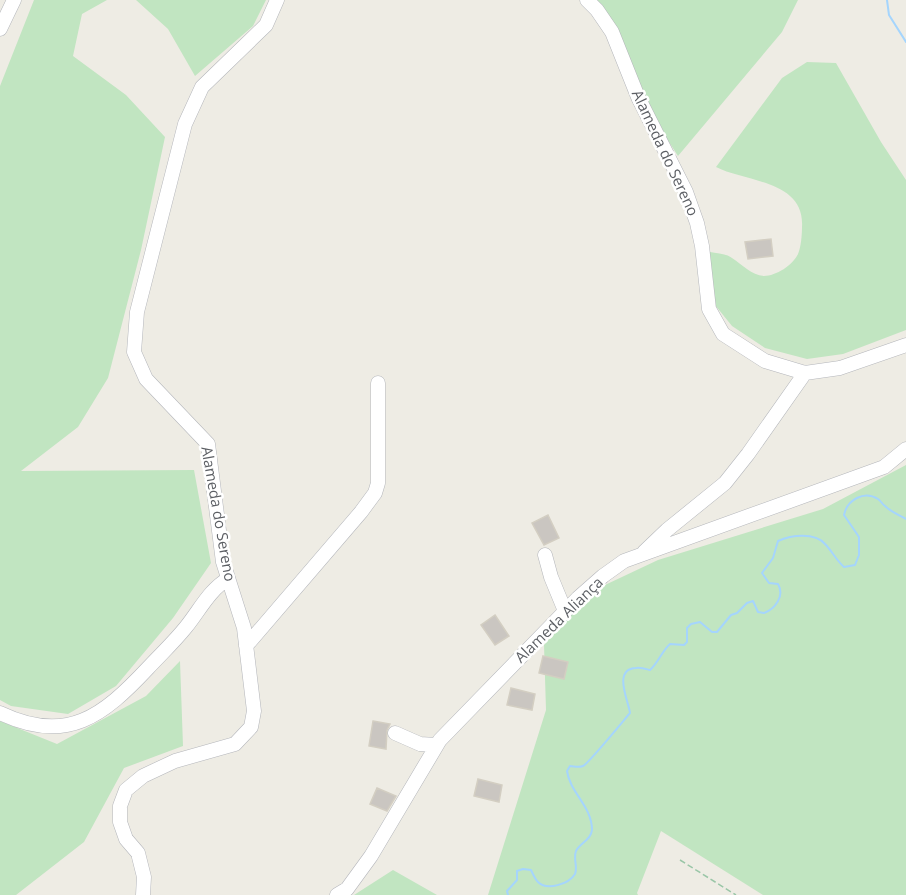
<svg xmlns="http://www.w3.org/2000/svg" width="906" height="895" font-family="'Open Sans',sans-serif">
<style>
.green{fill:#c1e5c1}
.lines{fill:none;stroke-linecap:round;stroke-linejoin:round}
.stream{stroke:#a5d5fd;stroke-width:2}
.building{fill:#cac6c1;stroke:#d3cec2;stroke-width:1.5}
.minor-casing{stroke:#b4b6bb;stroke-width:15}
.path{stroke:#9ac6a7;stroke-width:1.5;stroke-dasharray:6 3;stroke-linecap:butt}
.minor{stroke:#fff;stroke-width:14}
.labels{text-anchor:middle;stroke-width:5;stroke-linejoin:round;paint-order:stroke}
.street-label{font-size:15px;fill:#5c5f64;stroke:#fff}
</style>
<rect width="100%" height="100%" fill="#eeece4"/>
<!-- green -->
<path class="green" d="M34,0H107L82,14L73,56L126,95L165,137L141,250L108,378L78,427L21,471L194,470L211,563L173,618L116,686L68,714L11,706L0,700V86Z
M136,0H266L253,26L195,76L168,29Z
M591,0H798L782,32L678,156L660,128Z
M807,62L836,63L881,142L906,180V330L843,354L807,359L765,348L732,326L715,305L709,271L710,252C717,253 727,254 732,258C743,265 751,275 764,276C776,276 793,265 798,254C801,247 802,235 802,227C805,180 745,182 716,167L782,78Z
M906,465V895H763L661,831L637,893L638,895H488L546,710L544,645L588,593L658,560L823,509Z
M180,661L183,746L124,768L84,842L16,895H0V721L57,744L146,696Z
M393,870L437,895H354Z"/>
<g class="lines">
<!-- stream -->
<path class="stream" d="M887,0L889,15L906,42
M508,895L507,891L517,880V871L523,869L531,870C533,874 535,879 538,882C547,891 569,884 575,874C578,867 573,859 576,851C580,843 591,840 592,830C592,806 570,793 567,771L570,766C574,766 578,768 583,766C588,764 624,720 630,713C629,702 612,669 636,668C641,667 646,669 650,670C658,663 662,651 670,644L684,645L687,642V628L691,624L700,622L712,632H717L731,615L737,613L747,603L753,601L758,612L764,613C775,609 785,596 778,584L769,583L762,573L773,558L778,541C791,535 815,532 825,544C832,551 836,560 844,567L855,565L859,555V537L844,515C847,500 864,490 878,499C882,502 881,503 885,506C891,512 899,515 906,519"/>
</g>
<!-- building -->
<path class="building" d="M771,239L773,256L748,259L745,242Z
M548,515L559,538L544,545L532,523Z
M495,615L509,636L495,645L481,625Z
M543,656L568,662L564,679L539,673Z
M511,688L535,694L532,710L507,705Z
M373,721L390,724L387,730L386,749L369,746Z
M478,779L502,785L499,802L474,796Z
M377,788L396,796L387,811L370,804Z"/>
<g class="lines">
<!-- minor casing -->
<g class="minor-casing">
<path id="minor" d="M587,0L597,10L612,32L638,97L686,192L697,223L702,246L709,309L723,334L765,361L805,373L840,368L906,345
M0,29L14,0
M644,552L667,530L725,483L748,454L805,373
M545,555L551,577L565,611
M246,646L361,512L375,493L378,483V383
M0,713C67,745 103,716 148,668C161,654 174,642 186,627C199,611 210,589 228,579
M395,733L420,744L436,745
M143,895L144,877L138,853L126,839L120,822V806L126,790L143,776L175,761L235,744L251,727L254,711L244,628L223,562L208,444L146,379L134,352L137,312L185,124L202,87L266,25L277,0
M337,895L347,889L371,856L440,740L578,598L603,576L624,561L884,467L906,449"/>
</g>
<!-- path -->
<path class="path" d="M680,860L736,895"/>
<!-- minor -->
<use href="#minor" class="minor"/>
</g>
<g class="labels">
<!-- street labels -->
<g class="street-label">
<text transform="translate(665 153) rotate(65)" y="5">Alameda do Sereno</text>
<text transform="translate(218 514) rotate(80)" y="5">Alameda do Sereno</text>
<text transform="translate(559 620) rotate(-44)" y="5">Alameda Aliança</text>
</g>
</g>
</svg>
